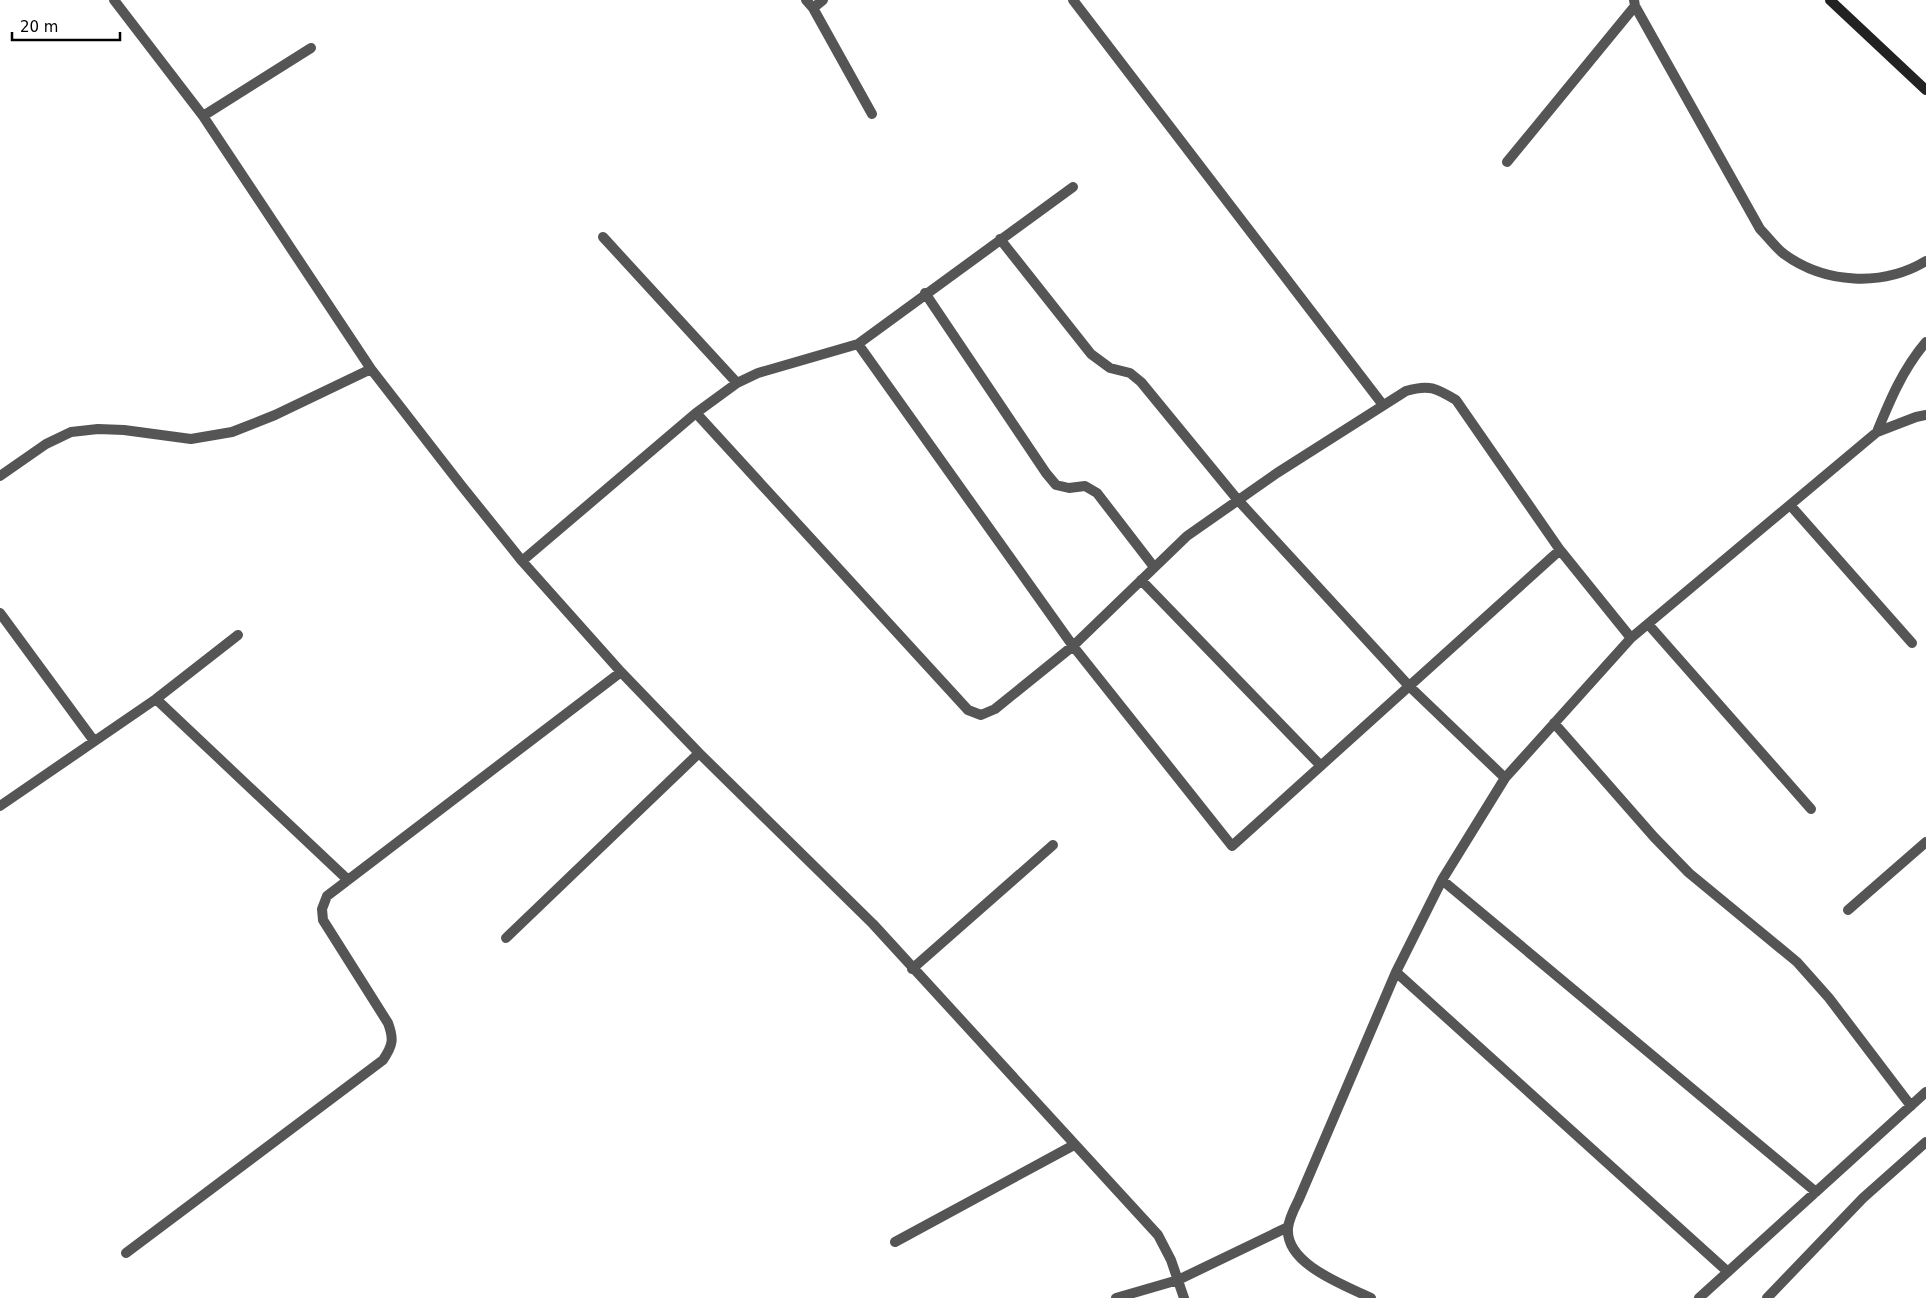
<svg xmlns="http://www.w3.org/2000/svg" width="1926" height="1298" font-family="'DejaVu Sans',sans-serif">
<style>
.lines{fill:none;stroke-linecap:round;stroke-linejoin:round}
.street{stroke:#555;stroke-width:10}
.secondary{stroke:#222;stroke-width:10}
</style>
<rect width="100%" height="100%" fill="#fff"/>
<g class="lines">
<!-- street -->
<path class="street" d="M114,0L203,116L371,369L461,485L522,561L621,672L699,753L873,924L1158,1235L1171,1260L1184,1298
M806,0L813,8L872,114
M1073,0L1383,405
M1634,0L1635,6L1760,229C1768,237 1775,247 1784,254C1825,284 1883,287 1926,261
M813,8L823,0
M203,116L311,48
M1507,162L1635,6
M603,237L737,383
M1000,239L1091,354L1110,368L1130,373L1141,382L1237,499L1409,686L1505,778
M925,293L1046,473L1056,485L1069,488L1085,486L1097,493L1154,567
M858,344L1073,646L1232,846L1560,550
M696,413L968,710L981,715L995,709L1073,646L1187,536L1277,473L1406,391C1429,384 1436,388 1456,400L1560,550L1631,638
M1877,432C1890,400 1903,369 1926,342
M0,476L46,444L71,432L98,429L124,430L191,439L232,432L275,415L371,369
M1790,505L1912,643
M522,561L696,413L737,383L758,373L858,344L1073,187
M1141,580L1321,766
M0,613L94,741
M1648,624L1811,809
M156,699L348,880
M1554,723L1654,837L1689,873L1797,962L1829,998L1911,1106
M0,806L156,699L238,635
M1442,880L1816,1192
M1848,910L1926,842
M506,938L699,753
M912,969L1053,845
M1396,972L1728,1272
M895,1242L1074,1145
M126,1253L383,1060C393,1045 394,1039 388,1023L323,920L322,909L327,896L621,672
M1116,1298L1178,1280L1288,1227
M1371,1298C1344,1285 1285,1264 1288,1228C1289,1218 1295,1207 1299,1199L1396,972L1442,880L1505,778L1631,638L1877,432L1916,417L1926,415
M1699,1298L1926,1092
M1767,1298L1863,1198L1926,1142"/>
<!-- secondary -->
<path class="secondary" d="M1830,0L1926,90"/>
</g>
<!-- scale -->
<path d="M12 32v8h108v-8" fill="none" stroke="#000000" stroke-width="2.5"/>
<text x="20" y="32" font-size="15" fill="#000000" stroke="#ffffff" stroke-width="4" paint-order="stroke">20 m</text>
</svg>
